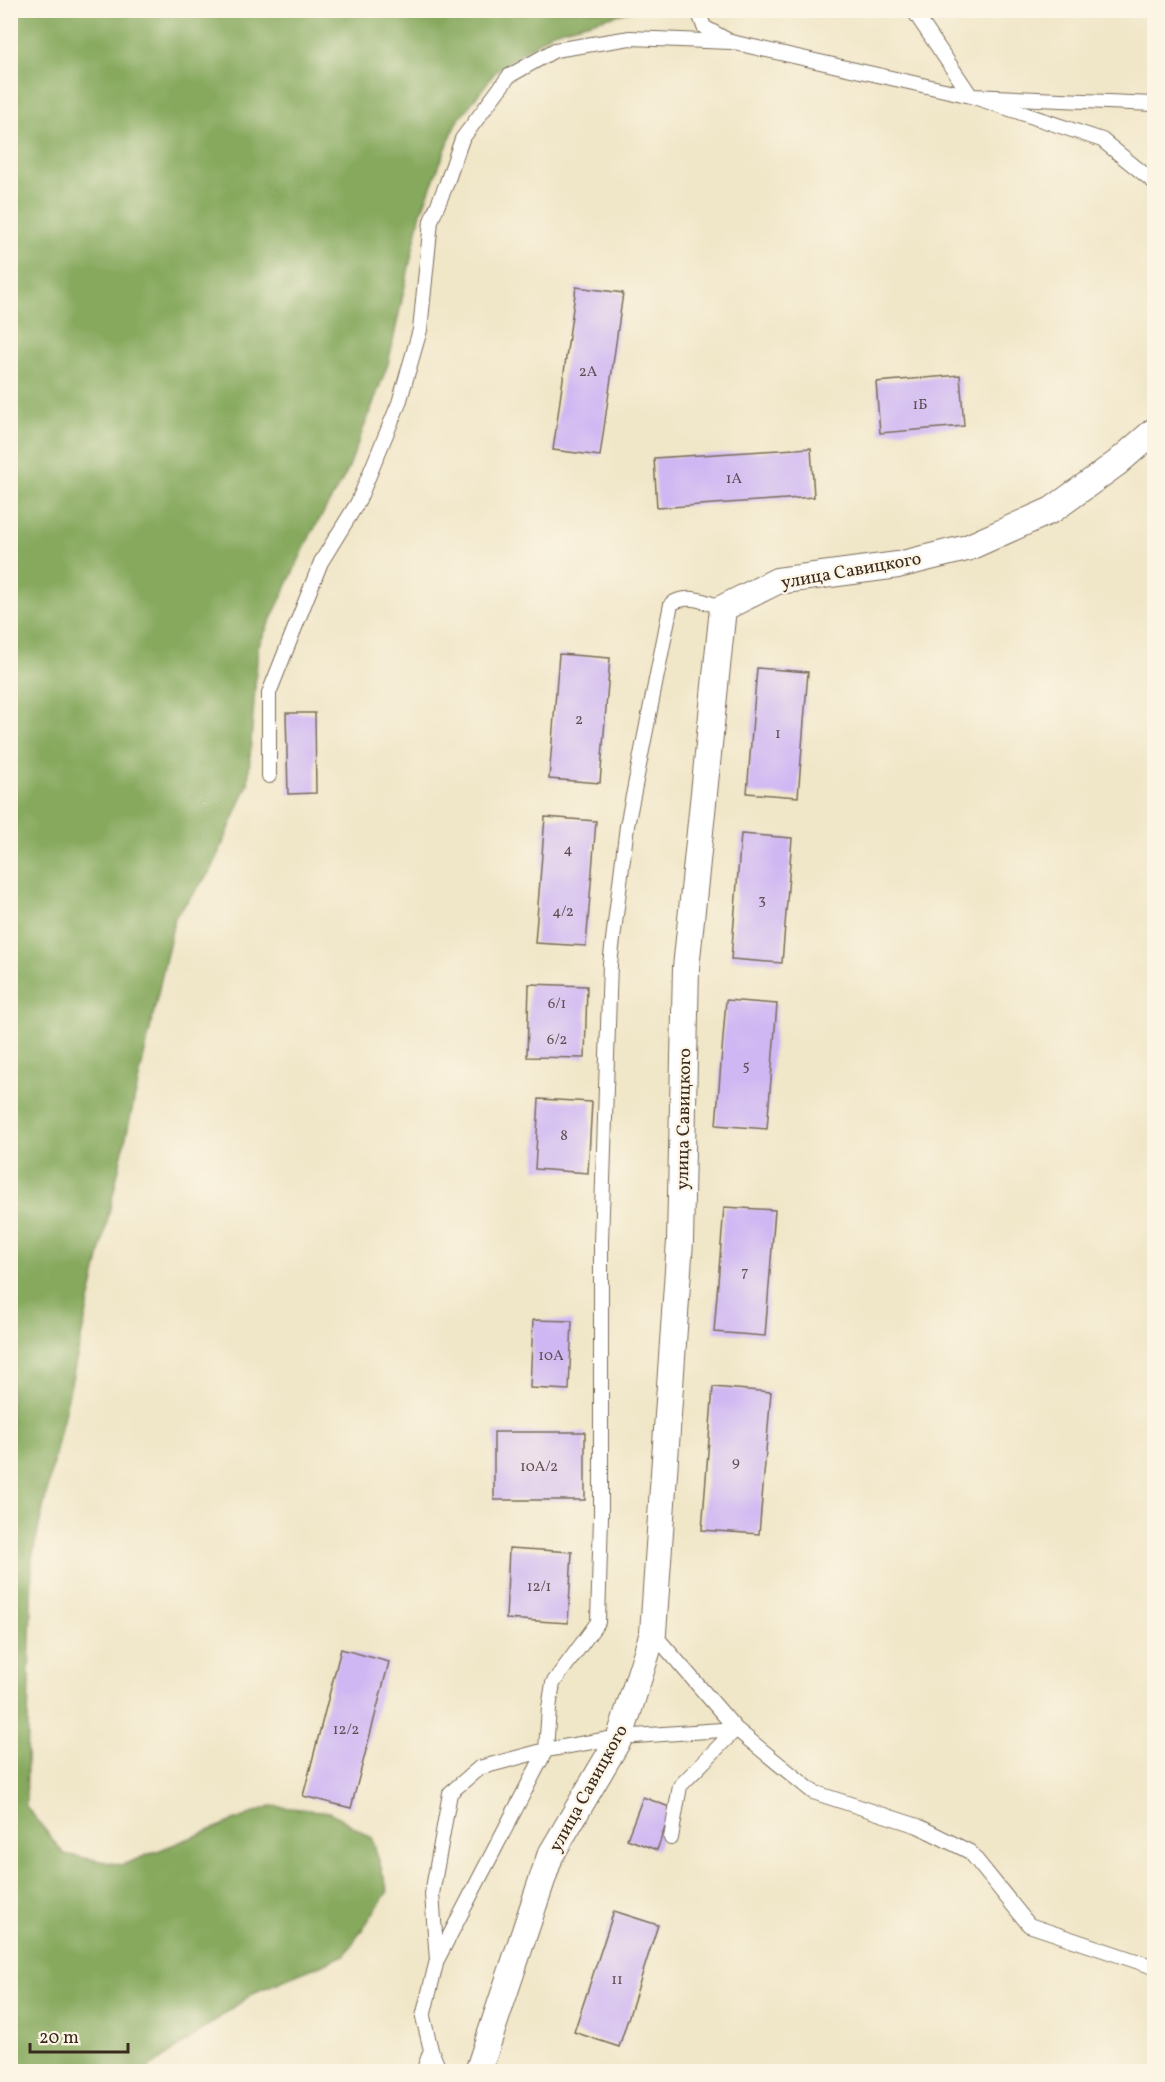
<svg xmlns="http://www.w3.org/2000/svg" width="1165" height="2082" font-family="Vollkorn,serif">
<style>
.forest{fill:#86a95d;stroke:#606a3e;stroke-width:1.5}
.building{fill:#cfb7f3}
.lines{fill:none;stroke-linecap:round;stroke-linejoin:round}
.service-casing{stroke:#7a6c5a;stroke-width:16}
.minor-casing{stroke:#7a6c5a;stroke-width:28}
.service{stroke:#fff;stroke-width:14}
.minor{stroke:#fff;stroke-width:26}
.labels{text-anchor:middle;stroke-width:4.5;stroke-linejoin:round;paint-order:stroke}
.number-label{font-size:15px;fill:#604d53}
.street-label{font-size:18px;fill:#3b2a1e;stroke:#fcf5e5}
</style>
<rect width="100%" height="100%" fill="#fcf5e5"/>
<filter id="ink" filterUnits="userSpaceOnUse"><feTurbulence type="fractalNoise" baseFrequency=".0167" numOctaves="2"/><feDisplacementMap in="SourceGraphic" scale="12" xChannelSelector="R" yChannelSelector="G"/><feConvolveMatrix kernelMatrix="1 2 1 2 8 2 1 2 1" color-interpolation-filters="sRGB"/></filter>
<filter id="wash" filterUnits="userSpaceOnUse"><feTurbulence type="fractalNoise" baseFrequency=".008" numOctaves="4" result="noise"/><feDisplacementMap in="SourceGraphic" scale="24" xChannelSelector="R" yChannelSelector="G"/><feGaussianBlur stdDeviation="1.35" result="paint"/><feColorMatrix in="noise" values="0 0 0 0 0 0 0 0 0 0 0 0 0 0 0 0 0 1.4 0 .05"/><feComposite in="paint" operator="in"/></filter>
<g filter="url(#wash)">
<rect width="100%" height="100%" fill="#f0e6c8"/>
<!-- forest -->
<path class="forest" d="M11,10L632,11L553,32L497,70L456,123L421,212L388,364L347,472L311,534L258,647L248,784L212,869L175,917L32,1558L26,1806L64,1854L122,1865L271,1806L330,1812L372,1838L388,1891L345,1955L255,1992L145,2071H11Z"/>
<g id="blocks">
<!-- building -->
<path class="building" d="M576,287L623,293L600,456L553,450Z
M960,375L964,426L880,433L876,382Z
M811,448L814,497L657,508L654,458Z
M559,654L610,658L600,783L549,779Z
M757,668L808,672L798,797L747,793Z
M286,713H315L316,793L288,794Z
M545,817L596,821L586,946L535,943Z
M741,834L792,838L782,963L731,959Z
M529,984L587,986L585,1058L527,1057Z
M726,1000L777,1004L767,1129L716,1125Z
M539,1099L592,1102L588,1173L535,1169Z
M724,1207L775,1210L765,1336L714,1332Z
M533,1320L572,1321L569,1390L530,1388Z
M713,1387L771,1392L759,1534L702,1530Z
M494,1432H585V1500H494Z
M509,1548L572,1552L568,1623L506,1619Z
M341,1649L389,1662L351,1808L303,1796Z
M643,1797L672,1808L657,1850L627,1839Z
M614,1911L658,1925L619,2047L574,2032Z"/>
</g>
</g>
<g filter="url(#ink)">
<use href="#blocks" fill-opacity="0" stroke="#7a6c5a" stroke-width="1.5"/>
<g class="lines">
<!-- service casing -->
<g class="service-casing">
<path id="service" d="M698,10L704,27L731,42L971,96L1102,140L1154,182
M913,10L971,96L1154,104
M269,776V693L321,562L358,502L399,403L420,330L431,221L446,185L462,139L509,76L555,50L630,38L731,42
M653,1633L736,1729L680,1786L671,1838
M437,1960L546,1750L549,1708L553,1683L598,1622L601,1516V1242L610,964L627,826L671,604C689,593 705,602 723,608
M423,2072L431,2050
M440,2072L431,2050L423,2017L437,1960L432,1894L450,1793L479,1768L546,1750L620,1737L736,1729L813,1792L918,1826L970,1852L1029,1925L1154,1967"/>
</g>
<!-- minor casing -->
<g class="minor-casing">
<path id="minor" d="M478,2072L550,1856L620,1737L653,1633L680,1241L686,968L723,608L777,581L898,565L967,548L1052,510L1117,463L1154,431"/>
</g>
<!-- service -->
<use href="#service" class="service"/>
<!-- minor -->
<use href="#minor" class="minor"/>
</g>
</g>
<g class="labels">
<!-- number labels -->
<g class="number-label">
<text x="588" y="376">2А</text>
<text x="920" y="409">1Б</text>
<text x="734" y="483">1А</text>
<text x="579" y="724">2</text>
<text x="778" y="738">1</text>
<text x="568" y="854">4</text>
<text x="762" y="904">3</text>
<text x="563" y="916">4/2</text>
<text x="557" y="1008">6/1</text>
<text x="557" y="1044">6/2</text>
<text x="746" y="1070">5</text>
<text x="564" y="1140">8</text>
<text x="745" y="1276">7</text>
<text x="551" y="1360">10А</text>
<text x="736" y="1466">9</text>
<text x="539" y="1471">10А/2</text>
<text x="539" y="1591">12/1</text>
<text x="346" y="1734">12/2</text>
<text x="617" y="1984">11</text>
</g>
<!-- street labels -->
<g class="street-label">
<text transform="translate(851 570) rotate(-10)" y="6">улица Савицкого</text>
<text transform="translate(683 1119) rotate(-89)" y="6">улица Савицкого</text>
<text transform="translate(588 1788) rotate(-61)" y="6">улица Савицкого</text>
</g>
</g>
<!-- margin -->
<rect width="1165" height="2082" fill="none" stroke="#fcf5e5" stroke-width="36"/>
<!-- scale -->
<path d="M30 2043v9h98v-9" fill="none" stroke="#3b2a1e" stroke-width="3"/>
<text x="39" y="2043" font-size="18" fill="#3b2a1e" stroke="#fcf5e5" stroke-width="4.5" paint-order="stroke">20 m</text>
</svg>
